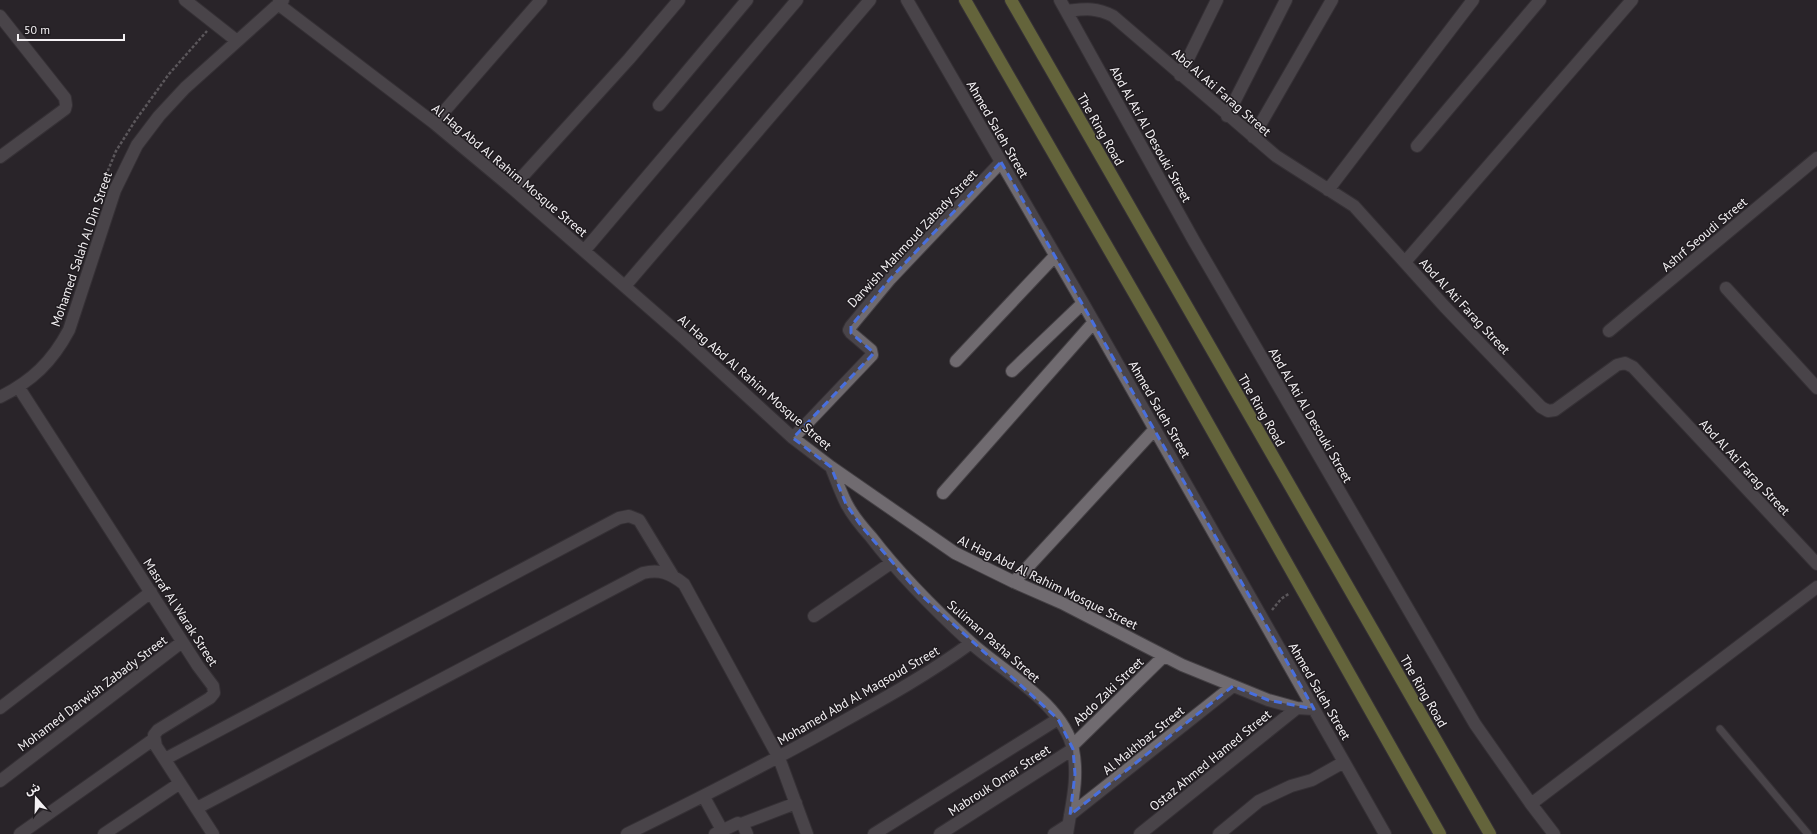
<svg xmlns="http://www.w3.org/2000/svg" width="1817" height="834" font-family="'PT Sans','Noto Sans Arabic',sans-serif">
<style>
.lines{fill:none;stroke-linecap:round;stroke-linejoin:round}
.lane-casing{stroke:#444044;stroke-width:9}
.street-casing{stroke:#444044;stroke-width:14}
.highway-casing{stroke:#444044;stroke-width:14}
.path{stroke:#979497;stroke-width:2.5;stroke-dasharray:3 2;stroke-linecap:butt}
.lane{stroke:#706b70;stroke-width:7}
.street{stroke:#706b70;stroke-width:12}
.highway{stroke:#acb250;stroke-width:12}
.marked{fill:none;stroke:#486fde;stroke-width:3;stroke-dasharray:8 5;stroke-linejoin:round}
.labels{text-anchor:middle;stroke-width:3;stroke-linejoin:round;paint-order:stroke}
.street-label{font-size:13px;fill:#f4f1f4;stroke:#1f1b1f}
</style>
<rect width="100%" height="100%" fill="#292529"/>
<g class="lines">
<!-- lane casing -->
<g class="lane-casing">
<path id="lane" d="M1720,729L1808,834"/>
</g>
<!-- street casing -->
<g class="street-casing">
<path id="street" d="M185,0L237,41
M907,0L1083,303L1385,834
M1060,0L1194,241L1475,724L1531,804L1554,834
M278,4L434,123L512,188L685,339L793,438L831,467L955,553L1014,582L1062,603L1182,665L1268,700L1297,708L1314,709
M1066,11C1085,9 1095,7 1113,16L1276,156L1354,206L1445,307L1541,407L1548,411L1555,410L1617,365L1625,363L1633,367L1817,564
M0,16L65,98L66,105L65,109L0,157
M1180,75L1217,0
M659,105L747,0
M1227,116L1286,0
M434,123L541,0
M1253,137L1332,0
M1417,146L1540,0
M512,188L629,59L679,0
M1328,190L1473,0
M584,251L797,0
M1405,262L1632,0
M625,286L870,0
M1726,288L1817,388
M1609,331L1817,158
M956,361L1055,256
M1012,371L1083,303
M19,388L198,666L213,686L214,693L210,698L158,730L154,735L156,746L213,834
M0,397C32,381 52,362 69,330L115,190L137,145L159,116L185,88L283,0
M793,438L872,355L871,350L851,333L849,330L851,326L890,279L1001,162
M831,467C836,479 840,491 846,503C852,515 862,527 871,537C900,575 935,610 971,643C1003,672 1064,704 1073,750C1079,779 1071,806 1067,834
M943,493L1094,322
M1014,582L1155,429
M814,616L891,563
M0,708L151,592
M1072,746L1164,656
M165,759L619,518L629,516L639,520L673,576
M0,781L182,642
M704,797L722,830
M1531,804L1817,587
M197,808L643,573C660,569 670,573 684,584L779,758L807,834
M1070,815L1233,686
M741,824L796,803
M20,834L154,739
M104,834L180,783
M627,834C700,798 772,762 842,722C887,697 930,673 971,643
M715,834L738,823L743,825L747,834
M874,834L1058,719
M940,834L1073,749
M1054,834L1068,825
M1140,834L1297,708
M1219,834L1259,801L1291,786L1312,780L1344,762"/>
</g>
<!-- highway casing -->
<g class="highway-casing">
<path id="highway" d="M965,0L1153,326L1440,834
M1011,0L1490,834"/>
</g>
<!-- path -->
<path class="path" d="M102,185L116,151L135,121L169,74L207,31
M1272,610L1281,599L1290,593"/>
<!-- lane -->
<use href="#lane" class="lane"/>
<!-- street -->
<use href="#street" class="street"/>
<!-- highway -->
<use href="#highway" class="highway"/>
</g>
<!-- marked area -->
<path d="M0 0H1817V834H0ZM1001,162L1314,709L1268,700L1233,686L1070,815L1075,774L1073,749L1058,719L919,593L862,527L846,504L831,467L793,438L874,353L851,333V326L890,279Z" fill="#292529" fill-opacity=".55" fill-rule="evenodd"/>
<path class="marked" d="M1001,162L1314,709L1268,700L1233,686L1070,815L1075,774L1073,749L1058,719L919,593L862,527L846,504L831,467L793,438L874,353L851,333V326L890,279Z"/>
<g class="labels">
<!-- street labels -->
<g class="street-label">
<text transform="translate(1222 92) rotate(41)" y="5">Abd Al Ati Farag Street</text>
<text transform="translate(998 129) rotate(60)" y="5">Ahmed Saleh Street</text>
<text transform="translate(1101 129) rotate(60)" y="5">The Ring Road</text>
<text transform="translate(1151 134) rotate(61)" y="5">Abd Al Ati Al Desouki Street</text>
<text transform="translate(510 170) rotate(40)" y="5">Al Hag Abd Al Rahim Mosque Street</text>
<text transform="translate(1704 234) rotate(-40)" y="5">Ashrf Seoudi Street</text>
<text transform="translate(912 238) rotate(-47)" y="5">Darwish Mahmoud Zabady Street</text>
<text transform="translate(81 249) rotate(-71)" y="5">Mohamed Salah Al Din Street</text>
<text transform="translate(1465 306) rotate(47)" y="5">Abd Al Ati Farag Street</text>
<text transform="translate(755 382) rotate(41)" y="5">Al Hag Abd Al Rahim Mosque Street</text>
<text transform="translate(1160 409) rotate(60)" y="5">Ahmed Saleh Street</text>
<text transform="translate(1262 410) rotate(60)" y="5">The Ring Road</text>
<text transform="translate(1311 415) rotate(60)" y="5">Abd Al Ati Al Desouki Street</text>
<text transform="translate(1745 467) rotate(47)" y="5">Abd Al Ati Farag Street</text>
<text transform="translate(1048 582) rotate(26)" y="5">Al Hag Abd Al Rahim Mosque Street</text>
<text transform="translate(181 612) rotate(57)" y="5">Masraf Al Warak Street</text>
<text transform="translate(994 641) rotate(41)" y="5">Suliman Pasha Street</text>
<text transform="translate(1108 691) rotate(-44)" y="5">Abdo Zaki Street</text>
<text transform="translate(1320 691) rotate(60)" y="5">Ahmed Saleh Street</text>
<text transform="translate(1424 691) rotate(60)" y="5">The Ring Road</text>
<text transform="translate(92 693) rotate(-37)" y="5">Mohamed Darwish Zabady Street</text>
<text transform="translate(858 695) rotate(-30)" y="5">Mohamed Abd Al Maqsoud Street</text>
<text transform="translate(1143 740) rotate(-39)" y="5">Al Makhbaz Street</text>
<text transform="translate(1210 760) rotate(-39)" y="5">Ostaz Ahmed Hamed Street</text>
<text transform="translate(999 780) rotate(-33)" y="5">Mabrouk Omar Street</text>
</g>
</g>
<!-- north arrow -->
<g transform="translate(36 798) rotate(340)" stroke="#1f1b1f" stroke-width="3" paint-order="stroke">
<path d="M0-3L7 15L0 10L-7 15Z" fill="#f4f1f4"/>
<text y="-6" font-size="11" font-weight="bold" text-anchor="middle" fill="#f4f1f4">ش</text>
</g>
<!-- scale -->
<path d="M18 34v6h106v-6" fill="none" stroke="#f4f1f4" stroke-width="2"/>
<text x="24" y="34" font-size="12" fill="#f4f1f4" stroke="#1f1b1f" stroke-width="3" paint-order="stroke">50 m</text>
</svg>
